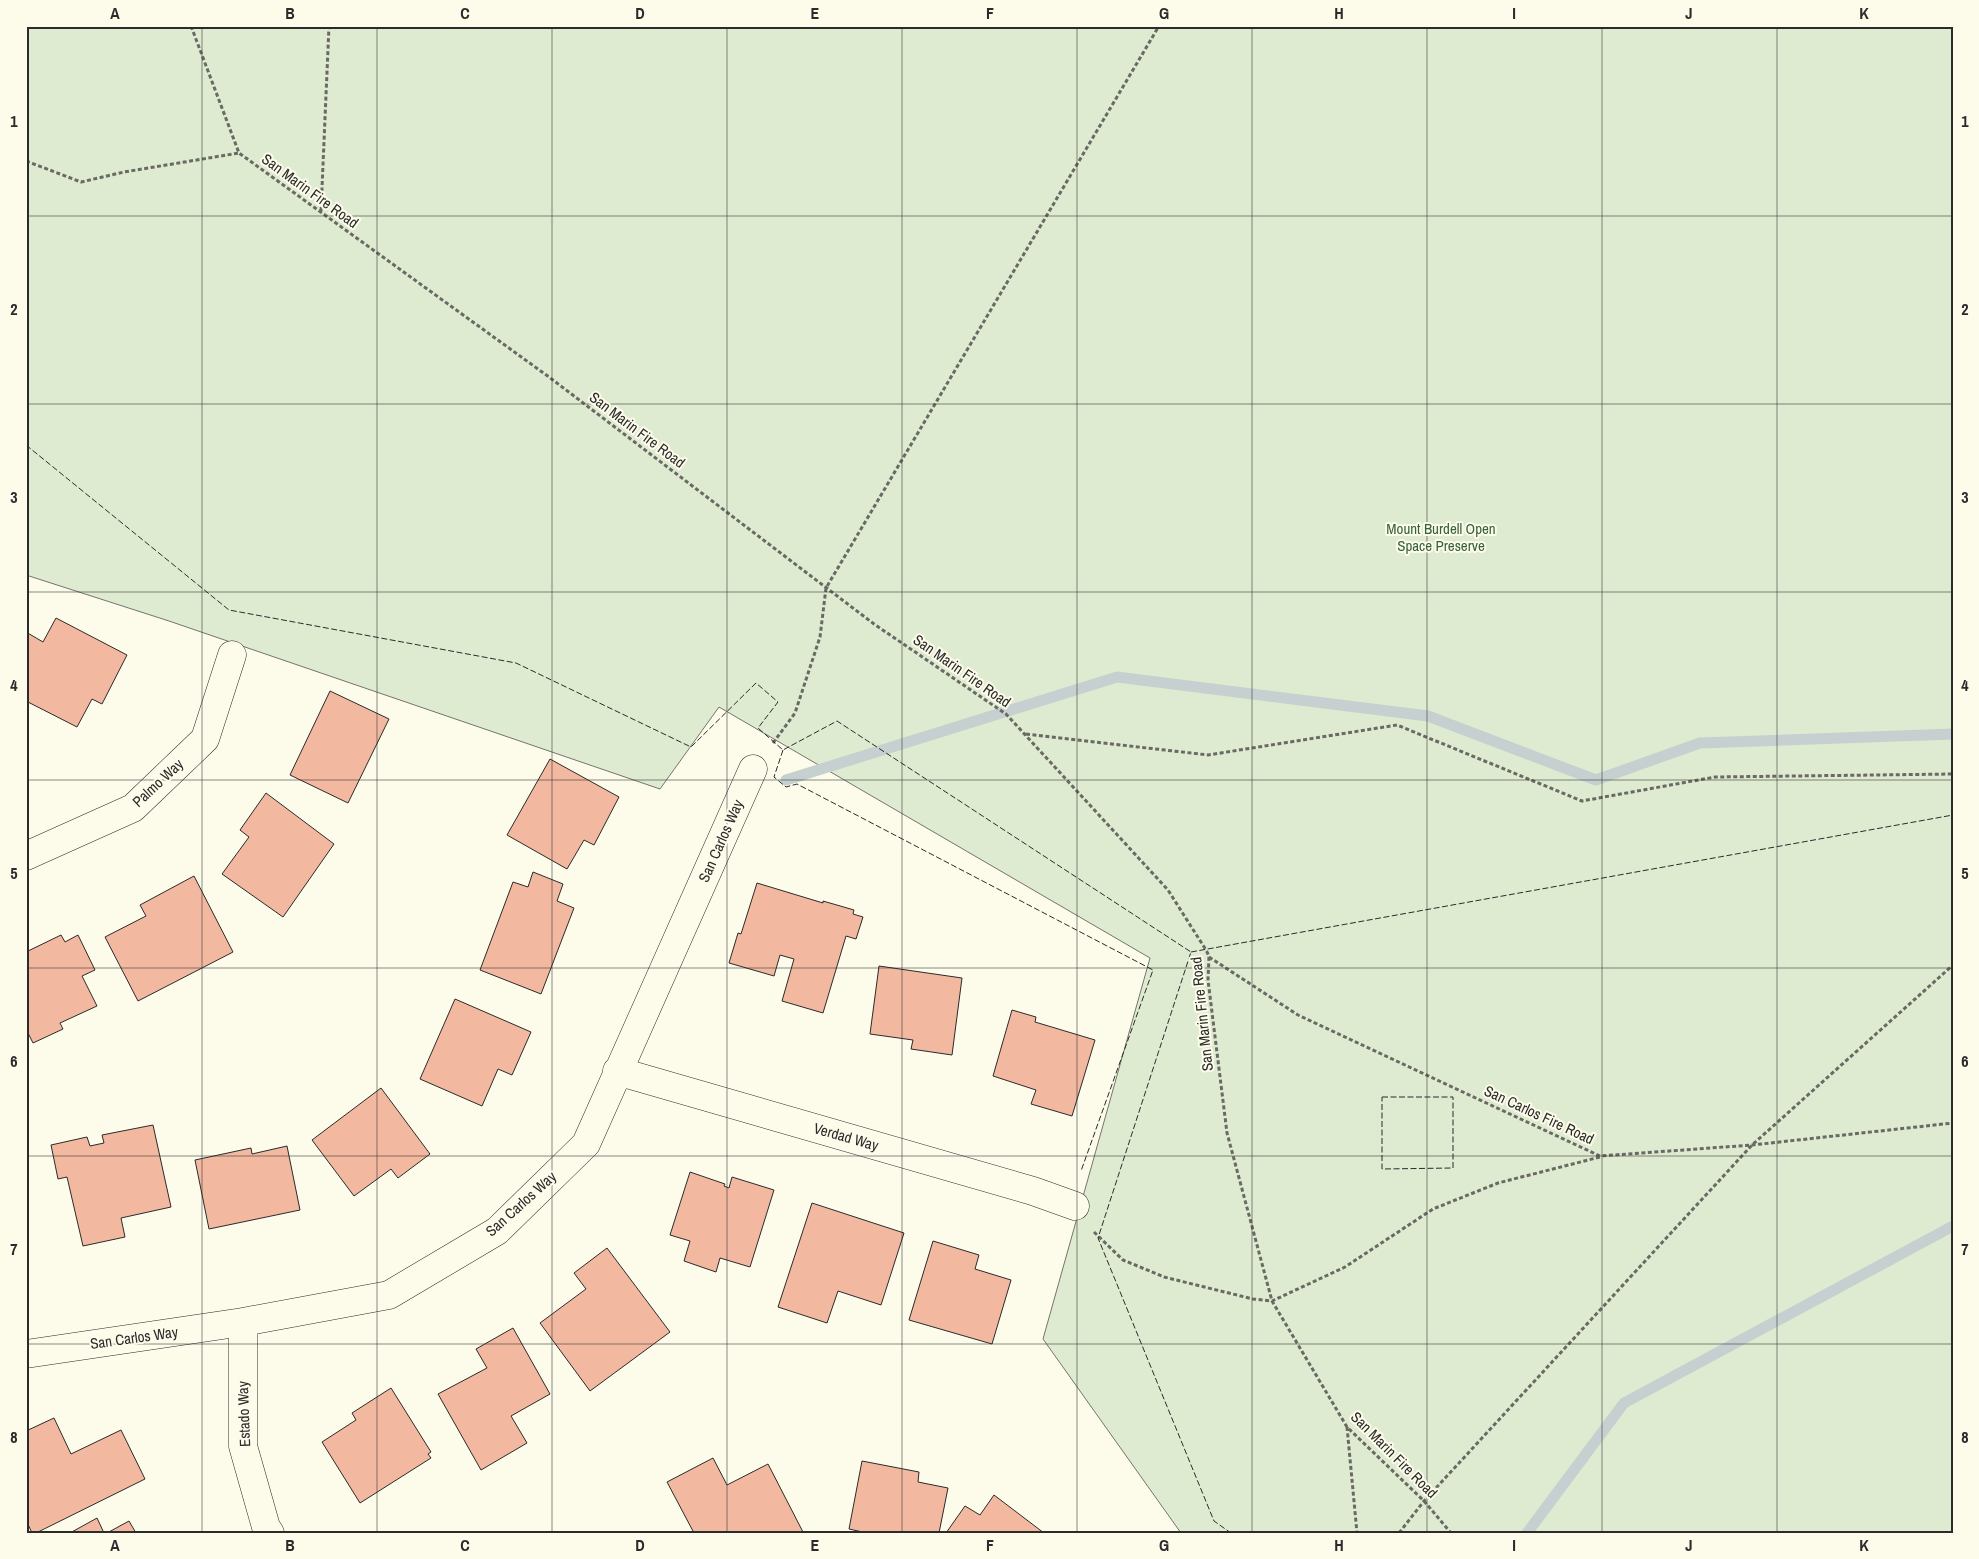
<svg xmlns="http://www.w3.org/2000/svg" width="1979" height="1559" font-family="'Archivo Narrow',sans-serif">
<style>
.green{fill:#deebd1;stroke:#74746e}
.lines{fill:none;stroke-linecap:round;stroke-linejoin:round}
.stream{stroke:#c7d0d0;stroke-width:11}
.building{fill:#f2b8a0;stroke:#2b2b2b}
.minor-casing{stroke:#2b2b2b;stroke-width:29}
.path{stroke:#6a6964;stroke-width:3;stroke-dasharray:4 2.5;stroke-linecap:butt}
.minor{stroke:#fdfbea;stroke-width:28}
.fence{stroke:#2b2b2b;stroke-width:1;stroke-dasharray:6 2.5;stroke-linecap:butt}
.grid{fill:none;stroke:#2b2b2b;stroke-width:1;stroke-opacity:0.55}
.labels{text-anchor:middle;stroke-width:4;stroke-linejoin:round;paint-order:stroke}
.street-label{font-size:15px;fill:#2b2b2b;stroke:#fdfbea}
.park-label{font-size:15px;fill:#34623c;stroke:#fdfbea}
.neatline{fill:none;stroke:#2b2b2b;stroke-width:2}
.grid-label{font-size:16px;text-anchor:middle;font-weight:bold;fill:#2b2b2b}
</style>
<rect width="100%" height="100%" fill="#fdfbea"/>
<!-- green -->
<path class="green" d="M26,26H1953V1533H1181L1043,1339L1150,958L719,707L660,789L169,621L26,575Z"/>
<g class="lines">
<!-- stream -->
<path class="stream" d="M786,780L1117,677L1428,716L1596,780L1700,743L1953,734
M1527,1533L1624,1403L1953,1226"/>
</g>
<!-- building -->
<path class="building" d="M56,618L127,655L102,704L92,699L77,727L26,701V632L43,642Z
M330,691L389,719L348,803L290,775Z
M550,759L619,797L594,845L584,840L567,869L507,835Z
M266,793L334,844L283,917L222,874L249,837L240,830Z
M533,872L563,884L557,901L574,908L541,994L480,970L513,882L528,887Z
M194,876L233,952L138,1001L105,937L146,916L140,905Z
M757,883L823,903V901L854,910L853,914L863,917L856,939L846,936L823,1013L782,1001L794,959L780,955L774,976L729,963L738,933L741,934Z
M61,935L65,942L78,935L95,970L82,976L97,1006L60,1023L63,1029L33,1043L26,1029V952Z
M879,966L962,978L952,1055L911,1049L913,1040L870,1034Z
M455,999L531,1032L512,1075L498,1069L482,1106L420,1079Z
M1012,1010L1036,1017L1035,1022L1095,1040L1072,1116L1031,1104L1036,1090L993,1076Z
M381,1088L430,1154L398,1178L391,1169L354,1196L312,1140Z
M153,1125L171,1207L121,1218L125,1237L83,1246L67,1177L58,1179L51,1145L87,1137L90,1146L104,1143L102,1135Z
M287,1146L300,1210L209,1229L195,1160L251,1148L252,1154Z
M690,1172L725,1184L724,1186L729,1188L732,1177L774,1190L750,1267L720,1258L716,1272L684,1261L690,1241L670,1235Z
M812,1203L904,1233L881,1305L838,1291L827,1323L778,1307Z
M933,1241L979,1255L975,1269L1011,1280L992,1344L909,1320Z
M607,1248L670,1332L590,1391L540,1323L586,1289L574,1273Z
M513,1328L550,1394L511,1416L527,1443L481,1470L438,1394L487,1368L476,1349Z
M391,1388L431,1452L428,1454L431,1458L360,1503L322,1442L356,1420L352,1413Z
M54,1418L71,1454L121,1430L145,1479L36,1533H32L26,1520V1431Z
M713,1458L727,1485L768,1464L803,1532L694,1533L667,1482Z
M862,1461L919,1472L918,1482L948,1488L939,1533H867L849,1529Z
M994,1495L1044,1533H946L965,1506L980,1515Z
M97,1518L104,1533H70Z
M129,1521L136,1533H107Z"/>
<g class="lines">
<!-- minor casing -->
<g class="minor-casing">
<path id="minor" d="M26,856L133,808L205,739L232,655
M617,1071L1033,1191L1075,1206
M243,1322V1446L266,1527L270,1533
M26,1354L243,1322L389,1295L497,1231L586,1144L753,769"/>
</g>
<!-- path -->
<path class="path" d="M191,26L239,153L549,377L874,624L1006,714L1168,890L1206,950L1209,956L1208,980L1227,1133L1272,1301L1347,1427L1424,1501L1451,1533
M26,161L81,182L124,172L239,153
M321,211L329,26
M1026,734L1208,755L1397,725L1582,801L1715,777L1953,774
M773,743L795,713L820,637L826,588L1159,26
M1209,957L1298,1015L1600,1156L1752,1145L1953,1123
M1094,1232L1123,1260L1164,1277L1253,1299L1272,1301L1345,1267L1433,1209L1498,1183L1600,1157
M1347,1427L1357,1533
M1399,1533L1424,1501L1752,1145L1953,965"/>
<!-- minor -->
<use href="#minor" class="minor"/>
<!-- fence -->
<path class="fence" d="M26,445L229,610L516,663L691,747L756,683L778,702L758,728L783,750L837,721L1191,952L1098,1238L1214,1521L1231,1533
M783,750L774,777L786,787L797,784L1153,970L1081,1171
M1191,952L1953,815
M1382,1097H1453V1168L1382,1169Z"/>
</g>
<!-- grid -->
<path class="grid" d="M202,26V1533M377,26V1533M552,26V1533M727,26V1533M902,26V1533M1077,26V1533M1252,26V1533M1427,26V1533M1602,26V1533M1777,26V1533M26,216H1953M26,404H1953M26,592H1953M26,780H1953M26,968H1953M26,1156H1953M26,1344H1953"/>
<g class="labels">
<!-- street labels -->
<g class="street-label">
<text transform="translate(310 191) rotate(36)" y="5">San Marin Fire Road</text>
<text transform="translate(637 430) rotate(37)" y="5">San Marin Fire Road</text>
<text transform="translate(962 671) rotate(35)" y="5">San Marin Fire Road</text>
<text transform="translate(158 783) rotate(-43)" y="5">Palmo Way</text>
<text transform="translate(721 841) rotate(-66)" y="5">San Carlos Way</text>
<text transform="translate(1202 1014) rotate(-96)" y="5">San Marin Fire Road</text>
<text transform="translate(1539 1115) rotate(25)" y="5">San Carlos Fire Road</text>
<text transform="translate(846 1137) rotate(16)" y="5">Verdad Way</text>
<text transform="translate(521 1204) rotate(-42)" y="5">San Carlos Way</text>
<text transform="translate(134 1338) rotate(-8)" y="5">San Carlos Way</text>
<text transform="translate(244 1414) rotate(-92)" y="5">Estado Way</text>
<text transform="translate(1394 1455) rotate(45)" y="5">San Marin Fire Road</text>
</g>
<!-- park labels -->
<g class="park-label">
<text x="1441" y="534">Mount Burdell Open<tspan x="1441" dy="17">Space Preserve</tspan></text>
</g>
</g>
<!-- border -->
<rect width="1979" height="1559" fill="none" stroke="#fdfbea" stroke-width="55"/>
<rect x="28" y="28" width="1924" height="1504" class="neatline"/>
<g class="grid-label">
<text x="115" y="19">A</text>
<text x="290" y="19">B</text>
<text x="465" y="19">C</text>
<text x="640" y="19">D</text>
<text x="815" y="19">E</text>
<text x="990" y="19">F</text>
<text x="1164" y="19">G</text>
<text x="1339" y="19">H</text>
<text x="1514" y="19">I</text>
<text x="1689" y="19">J</text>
<text x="1864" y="19">K</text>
<text x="14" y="127">1</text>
<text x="1965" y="127">1</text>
<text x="14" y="315">2</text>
<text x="1965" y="315">2</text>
<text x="14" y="503">3</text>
<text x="1965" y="503">3</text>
<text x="14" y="691">4</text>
<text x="1965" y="691">4</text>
<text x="14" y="879">5</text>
<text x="1965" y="879">5</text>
<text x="14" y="1067">6</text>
<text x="1965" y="1067">6</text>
<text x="14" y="1255">7</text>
<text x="1965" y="1255">7</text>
<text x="14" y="1443">8</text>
<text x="1965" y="1443">8</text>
<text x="115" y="1551">A</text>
<text x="290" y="1551">B</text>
<text x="465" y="1551">C</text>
<text x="640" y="1551">D</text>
<text x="815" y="1551">E</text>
<text x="990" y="1551">F</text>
<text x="1164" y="1551">G</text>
<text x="1339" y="1551">H</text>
<text x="1514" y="1551">I</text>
<text x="1689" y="1551">J</text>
<text x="1864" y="1551">K</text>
</g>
</svg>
